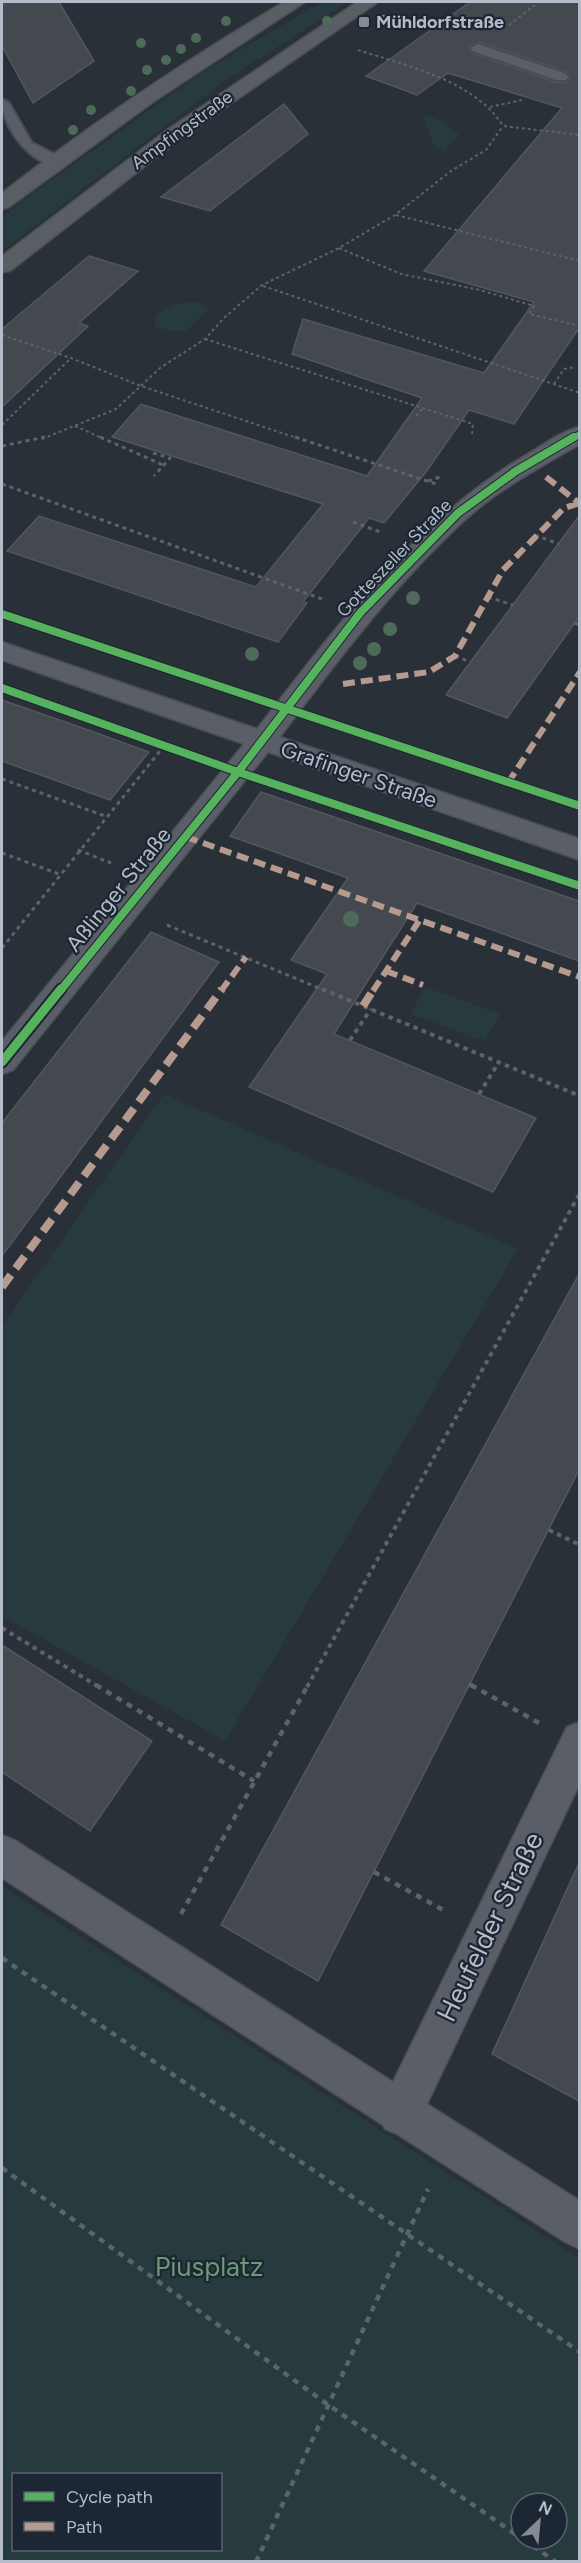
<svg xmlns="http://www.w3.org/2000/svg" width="581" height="2563" font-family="Figtree,sans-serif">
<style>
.green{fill:#273a3e;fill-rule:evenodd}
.building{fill:#444950;stroke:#52575f;stroke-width:1.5;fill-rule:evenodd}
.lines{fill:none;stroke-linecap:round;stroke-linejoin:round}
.lane-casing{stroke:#484c53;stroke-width:4}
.street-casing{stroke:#484c53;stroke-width:3}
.secondary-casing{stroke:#484c53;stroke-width:3}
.path-far3{stroke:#5d636a;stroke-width:2;stroke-dasharray:3 3;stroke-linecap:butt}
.path-far2{stroke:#5d636a;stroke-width:3;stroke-dasharray:4 4;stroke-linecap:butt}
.path-far1{stroke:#5d636a;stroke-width:4;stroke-dasharray:4.5 4.5;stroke-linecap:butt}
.path{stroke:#5d636a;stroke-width:4.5;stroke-dasharray:6 6;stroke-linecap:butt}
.lane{fill:#5a5e66;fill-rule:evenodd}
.street{fill:#5a5e66;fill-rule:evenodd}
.secondary{fill:#595d64;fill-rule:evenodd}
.quiet-far2{stroke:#b69a8f;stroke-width:4.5;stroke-dasharray:10 4.5;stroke-linecap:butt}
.quiet-far1{stroke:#b69a8f;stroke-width:6;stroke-dasharray:12 6;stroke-linecap:butt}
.quiet{stroke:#b69a8f;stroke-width:8;stroke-dasharray:15 8;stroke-linecap:butt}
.cycleway-far2-casing{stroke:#1d2633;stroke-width:8}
.cycleway-far1-casing{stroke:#1d2633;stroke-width:10}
.cycleway-casing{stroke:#1d2633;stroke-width:13}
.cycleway-far2{stroke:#56b35d;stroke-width:6}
.cycleway-far1{stroke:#56b35d;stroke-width:8}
.cycleway{stroke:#56b35d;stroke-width:9}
.tree{fill:#4e6a5a}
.poi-dot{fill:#848b96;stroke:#1d2633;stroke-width:2}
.labels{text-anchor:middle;stroke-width:4.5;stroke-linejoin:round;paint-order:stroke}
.far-poi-label{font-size:18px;font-weight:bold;fill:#b4bcc9;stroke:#1d2633;text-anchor:start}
.far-street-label{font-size:18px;fill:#b4bcc9;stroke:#1d2633}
.street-label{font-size:22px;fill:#b4bcc9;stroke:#1d2633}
.near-street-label{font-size:27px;fill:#b4bcc9;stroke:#1d2633}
.near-park-label{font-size:27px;fill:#6b9a76;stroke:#1d2633}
</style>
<rect width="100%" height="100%" fill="#2a3038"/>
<!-- green -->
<path class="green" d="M322,2H348L226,80L2,251V218L22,201L203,72Z
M423,115C435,116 451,125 459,135L445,151L434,146Z
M190,302L200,303L208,309L186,331H169L154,326L157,314L172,305Z
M426,987L500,1014L485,1041L410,1014Z
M164,1094L518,1249L225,1741L2,1616V1326Z
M2,1886L579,2258V2561H2ZM220,2474V2550H14V2474ZM521,2503H557V2539H521Z"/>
<!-- building -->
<path class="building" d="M2,2H59L94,61L33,103L2,46Z
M470,2H579V328L514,424L469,410L426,472L384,523L369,518L303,602L307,603L278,642L7,551L39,516L256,587L323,504L112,437L141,404L367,476L422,398L292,354L303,319L484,373L534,302L424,271L562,108L448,73L417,95L366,76ZM479,42L567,72L570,78L566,82H555L472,53L469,47Z
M284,104L308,134L210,211L161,197Z
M89,256L138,271L79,323L88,326L2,407V329Z
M579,516V617L507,718L446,695Z
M2,700L91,731L149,752L110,800L2,761Z
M261,792L579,901V961L417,903L334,1034L536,1118L493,1192L249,1087L327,974L291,960L348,878L230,836Z
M151,932L219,962L2,1256V1123Z
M579,1274V1470L318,1981L221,1925Z
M2,1645L152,1741L90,1831L2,1772Z
M579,1863V2101L492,2054Z"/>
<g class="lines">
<!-- lane casing -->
<g class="lane-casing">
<path id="lane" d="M478,44L566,74L568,77L566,80H556L473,51L471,48Z
M2,99L9,103L32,143L62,158V164C34,171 0,125 2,99Z"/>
</g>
<!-- street casing -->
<g class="street-casing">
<path id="street" d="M580,427V444C541,467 499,489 466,519C395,584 338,660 280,737L580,839V860L268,752L13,1070L2,1074V1041L244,744L2,660V642L257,729C337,626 416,518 531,452C546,443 562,431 580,427Z
M580,1722V1783L427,2104L580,2201V2249L565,2242L397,2134L385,2129L383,2125L2,1878V1835L16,1841L393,2082L567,1727Z"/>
</g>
<!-- secondary casing -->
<g class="secondary-casing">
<path id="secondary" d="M284,2H305L153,102L9,207L2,209V193C92,123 186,60 284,2Z
M357,2H378L181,138L10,271L2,272V256L167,130Z"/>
</g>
<!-- path-far3 -->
<path class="path-far3" d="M509,25L539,2
M358,50C407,66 474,80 503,126L580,135
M490,107L522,100
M396,215L580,261
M339,248L401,274L480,290L534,306L529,314L580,326
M263,286L580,393
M2,335L71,358L141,386L300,439
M205,339L473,424L472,434
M554,384L564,369L576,367
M416,416L424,407
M2,425L71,358
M75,426L104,439
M42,439L116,409L160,368L205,339L225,317L262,285L339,248L395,215L451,171L486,150L503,126"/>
<!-- path-far2 -->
<path class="path-far2" d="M100,437L163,465
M295,437L436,484
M2,446L45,437
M153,453L170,458L154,476
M428,481L443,476
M2,484L322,599
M353,522L383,533
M535,535L559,544
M488,597L513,605
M575,623L580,625
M455,656L470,662
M2,779L105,816
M78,850L111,863
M2,853L59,874
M167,925L326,991
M2,948L164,746"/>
<!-- path-far1 -->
<path class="path-far1" d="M322,989L580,1096
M350,1040L371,1009
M479,1094L499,1062
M549,1530L580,1545
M2,1628L99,1687
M469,1684L474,1687
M307,1687L580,1193"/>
<!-- path -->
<path class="path" d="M96,1685L254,1781
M471,1685L539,1723
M374,1872L447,1912
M181,1914L308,1685
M2,1958L580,2352
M2,2168L327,2404L521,2538
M523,2539L556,2562
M256,2562L428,2189"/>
<!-- lane -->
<use href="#lane" class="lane"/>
<!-- street -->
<use href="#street" class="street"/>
<!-- secondary -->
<use href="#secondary" class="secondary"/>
<!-- quiet-far2 -->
<path class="quiet-far2" d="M382,17L392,20"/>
<!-- quiet-far1 -->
<path class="quiet-far1" d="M546,477L579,503
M343,684L429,672L455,656L503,570L564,508L580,503
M508,783L580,672
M186,837L580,977
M386,971L423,985
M221,991L246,957
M373,991L419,921"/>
<!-- quiet -->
<path class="quiet" d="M363,1006L374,989
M2,1287L222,989"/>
<!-- cycleway-far2 casing -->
<g class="cycleway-far2-casing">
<path id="cycleway-far2" d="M572,439L580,434"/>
</g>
<!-- cycleway-far1 casing -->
<g class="cycleway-far1-casing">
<path id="cycleway-far1" d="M2,614L580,806
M2,688L238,772L580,886
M60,991L238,772L360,613L458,513L516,471L574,437"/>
</g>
<!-- cycleway casing -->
<g class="cycleway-casing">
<path id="cycleway" d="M2,1062L61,989"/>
</g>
<!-- cycleway-far2 -->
<use href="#cycleway-far2" class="cycleway-far2"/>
<!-- cycleway-far1 -->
<use href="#cycleway-far1" class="cycleway-far1"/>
<!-- cycleway -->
<use href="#cycleway" class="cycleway"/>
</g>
<!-- trees -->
<g class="tree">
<circle cx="226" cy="21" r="5"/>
<circle cx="327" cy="21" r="5"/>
<circle cx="196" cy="38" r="5"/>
<circle cx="141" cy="43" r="5"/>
<circle cx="181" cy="49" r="5"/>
<circle cx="166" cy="60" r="5"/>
<circle cx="147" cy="70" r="5"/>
<circle cx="131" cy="91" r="5"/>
<circle cx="91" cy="110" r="5"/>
<circle cx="73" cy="130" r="5"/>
<circle cx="413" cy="598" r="7"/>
<circle cx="390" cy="629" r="7"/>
<circle cx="374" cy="649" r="7"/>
<circle cx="252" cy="654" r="7"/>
<circle cx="360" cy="663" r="7"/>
<circle cx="351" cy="919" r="8"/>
</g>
<!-- markers -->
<rect class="poi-dot" x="358" y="16" width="12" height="12" rx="3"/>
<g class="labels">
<!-- far-poi labels -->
<g class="far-poi-label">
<text x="376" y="28">Mühldorfstraße</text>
</g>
<!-- far-street labels -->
<g class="far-street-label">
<text transform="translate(182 130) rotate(-36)" y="6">Ampfingstraße</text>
<text transform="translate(394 558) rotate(-46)" y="6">Gotteszeller Straße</text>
</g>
<!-- street labels -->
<g class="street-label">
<text transform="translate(359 774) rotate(19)" y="8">Grafinger Straße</text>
<text transform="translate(118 889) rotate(-51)" y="8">Aßlinger Straße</text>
</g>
<!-- near-street labels -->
<g class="near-street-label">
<text transform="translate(490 1927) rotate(-64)" y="9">Heufelder Straße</text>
</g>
<!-- near-park labels -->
<g class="near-park-label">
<text x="209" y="2276">Piusplatz</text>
</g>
</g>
<!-- border -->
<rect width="581" height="2563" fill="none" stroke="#b4bcc9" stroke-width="6"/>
<!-- legend -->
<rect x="12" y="2473" width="210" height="78" fill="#1d2633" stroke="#59626f" stroke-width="1.5"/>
<rect x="24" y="2492" width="30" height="9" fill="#56b35d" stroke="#59626f" stroke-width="1.5"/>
<text x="66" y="2503" font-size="18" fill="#b4bcc9">Cycle path</text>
<rect x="24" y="2522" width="30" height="9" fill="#b69a8f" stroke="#59626f" stroke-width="1.5"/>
<text x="66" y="2533" font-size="18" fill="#b4bcc9">Path</text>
<!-- north arrow -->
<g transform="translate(539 2521) rotate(26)"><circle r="28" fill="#1d2633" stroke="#59626f" stroke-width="1.5"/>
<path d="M0-4.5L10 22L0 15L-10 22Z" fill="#848b96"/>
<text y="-9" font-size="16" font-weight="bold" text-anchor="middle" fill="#b4bcc9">N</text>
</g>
</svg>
